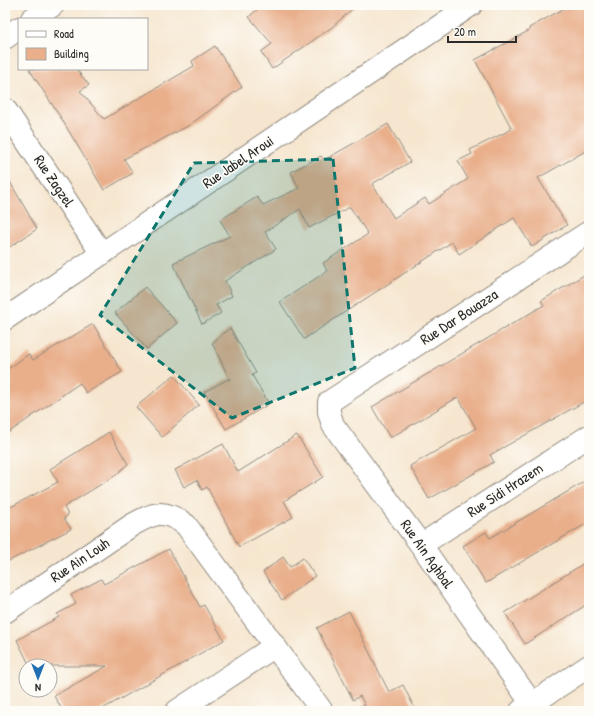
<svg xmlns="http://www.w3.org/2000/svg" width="594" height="716" font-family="'Patrick Hand',sans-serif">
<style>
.building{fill:#e9af8b}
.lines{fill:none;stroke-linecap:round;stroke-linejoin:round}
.minor-casing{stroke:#90887d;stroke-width:24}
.major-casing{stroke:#90887d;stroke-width:24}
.minor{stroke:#fff;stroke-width:22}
.major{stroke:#fff;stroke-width:22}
.marked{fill:#0f766e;fill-opacity:0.2;stroke:#0f766e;stroke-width:3;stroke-dasharray:8 5;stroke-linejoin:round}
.labels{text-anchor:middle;stroke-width:3.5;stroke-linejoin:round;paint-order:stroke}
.street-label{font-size:15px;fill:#2b2b2b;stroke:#fdfcf7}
</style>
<rect width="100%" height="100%" fill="#fdfcf7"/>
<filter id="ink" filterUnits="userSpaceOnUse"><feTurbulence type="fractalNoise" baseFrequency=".025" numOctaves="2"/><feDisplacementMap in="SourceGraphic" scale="8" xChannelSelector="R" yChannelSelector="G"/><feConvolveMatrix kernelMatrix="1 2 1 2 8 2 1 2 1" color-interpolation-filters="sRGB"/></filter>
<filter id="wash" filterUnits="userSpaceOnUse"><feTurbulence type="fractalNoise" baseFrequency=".012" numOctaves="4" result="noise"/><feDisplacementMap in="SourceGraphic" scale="16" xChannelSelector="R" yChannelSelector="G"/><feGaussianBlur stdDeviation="0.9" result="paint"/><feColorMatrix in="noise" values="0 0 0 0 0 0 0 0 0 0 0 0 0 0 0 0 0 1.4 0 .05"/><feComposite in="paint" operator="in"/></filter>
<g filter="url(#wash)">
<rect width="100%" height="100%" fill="#f6e6cf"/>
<g id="blocks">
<!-- building -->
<path class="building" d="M262,5H357L331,28L272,69L261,52L272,44L249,17Z
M570,5H585L589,13V149L538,178L567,225L532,247L514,218L459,254L452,242L304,339L280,302L327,271L323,263L368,234L350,207L309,228L300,209L265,232L276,249L225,281L232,296L216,305L221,313L202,324L173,263L230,236L220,220L257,197L263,205L299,188L291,172L321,156L324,160L388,124L410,162L372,184L394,218L425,198L429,204L468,179L458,161L472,154L470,150L512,129L475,60L530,30L529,28Z
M215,46L242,87L188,126L124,159L133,173L104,190L61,118L29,69H76L89,85L80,91L104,119L194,66L192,61Z
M5,173L37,229L5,250Z
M589,272V399L490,455L494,462L429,499L410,466L476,428L458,397L390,438L372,407L544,305L541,301Z
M145,287L177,323L147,349L115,313Z
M93,324L122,372L86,393L80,383L5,435V371L29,354L33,360Z
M230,328L256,373L252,375L269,404L226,429L204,392L228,379L230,380L212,343Z
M174,375L199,405L162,437L136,407Z
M109,432L128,464L116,475L64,507L68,515L64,518L71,529L5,563V510L58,482L50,469Z
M297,435L323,477L284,501L293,517L239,547L207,487L202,490L197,480L184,487L175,470L223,444L238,472Z
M589,479V522L486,583L463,546L486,532L490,538Z
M169,549L200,607L204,605L224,640L99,711H63L54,696L107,666H30L17,640L59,617L57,614L76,604L71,595L101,579L104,584Z
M283,557L290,567L303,558L315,576L282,600L263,572Z
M589,560V603L525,644L505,613Z
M349,611L389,692L403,685L416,711H352L365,705L360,696L353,700L317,628Z"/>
</g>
</g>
<g filter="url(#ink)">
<use href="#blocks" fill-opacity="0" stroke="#90887d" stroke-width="1"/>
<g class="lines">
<!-- minor casing -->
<g class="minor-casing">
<path id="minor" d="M32,19L53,5
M5,38L19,28
M5,109L102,254
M5,319L471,5
M421,545L589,436
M5,612L132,525C154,513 163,508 186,525L322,711
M532,704L421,545L333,425L329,412V402L589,232
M177,711L275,646"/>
</g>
<!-- major casing -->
<g class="major-casing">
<path id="major" d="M521,711L589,666"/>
</g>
<!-- minor -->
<use href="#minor" class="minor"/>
<!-- major -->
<use href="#major" class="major"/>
</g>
</g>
<!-- marked area -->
<path class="marked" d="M333,159L355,368L232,418L100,315L194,163Z"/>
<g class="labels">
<!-- street labels -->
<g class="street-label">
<text transform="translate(238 162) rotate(-34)" y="5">Rue Jabel Aroui</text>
<text transform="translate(54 181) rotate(56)" y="5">Rue Zagzel</text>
<text transform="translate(459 317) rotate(-33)" y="5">Rue Dar Bouazza</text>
<text transform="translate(505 490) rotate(-33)" y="5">Rue Sidi Hrazem</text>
<text transform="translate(427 554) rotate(55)" y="5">Rue Ain Aghbal</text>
<text transform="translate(80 560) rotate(-34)" y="5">Rue Ain Louh</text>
</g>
</g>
<!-- margin -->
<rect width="594" height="716" fill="none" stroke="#fdfcf7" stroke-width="20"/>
<!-- legend -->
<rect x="18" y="18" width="130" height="52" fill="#fdfcf7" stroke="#a9a8a5"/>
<rect x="26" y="31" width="20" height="6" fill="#ffffff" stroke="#a9a8a5"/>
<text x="54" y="38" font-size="12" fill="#2b2b2b">Road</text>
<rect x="26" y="48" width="20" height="12" fill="#e9af8b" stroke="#a9a8a5"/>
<text x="54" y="58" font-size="12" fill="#2b2b2b">Building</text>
<!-- north arrow -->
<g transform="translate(38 678) rotate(180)"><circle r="19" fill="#fdfcf7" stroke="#a9a8a5"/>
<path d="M0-3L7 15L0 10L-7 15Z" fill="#1f6fb2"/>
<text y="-6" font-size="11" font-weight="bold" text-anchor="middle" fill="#2b2b2b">N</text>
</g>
<!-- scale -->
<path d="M448 36v6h68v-6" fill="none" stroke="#2b2b2b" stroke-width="2"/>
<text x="454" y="36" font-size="12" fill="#2b2b2b" stroke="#fdfcf7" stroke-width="3" paint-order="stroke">20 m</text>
</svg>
